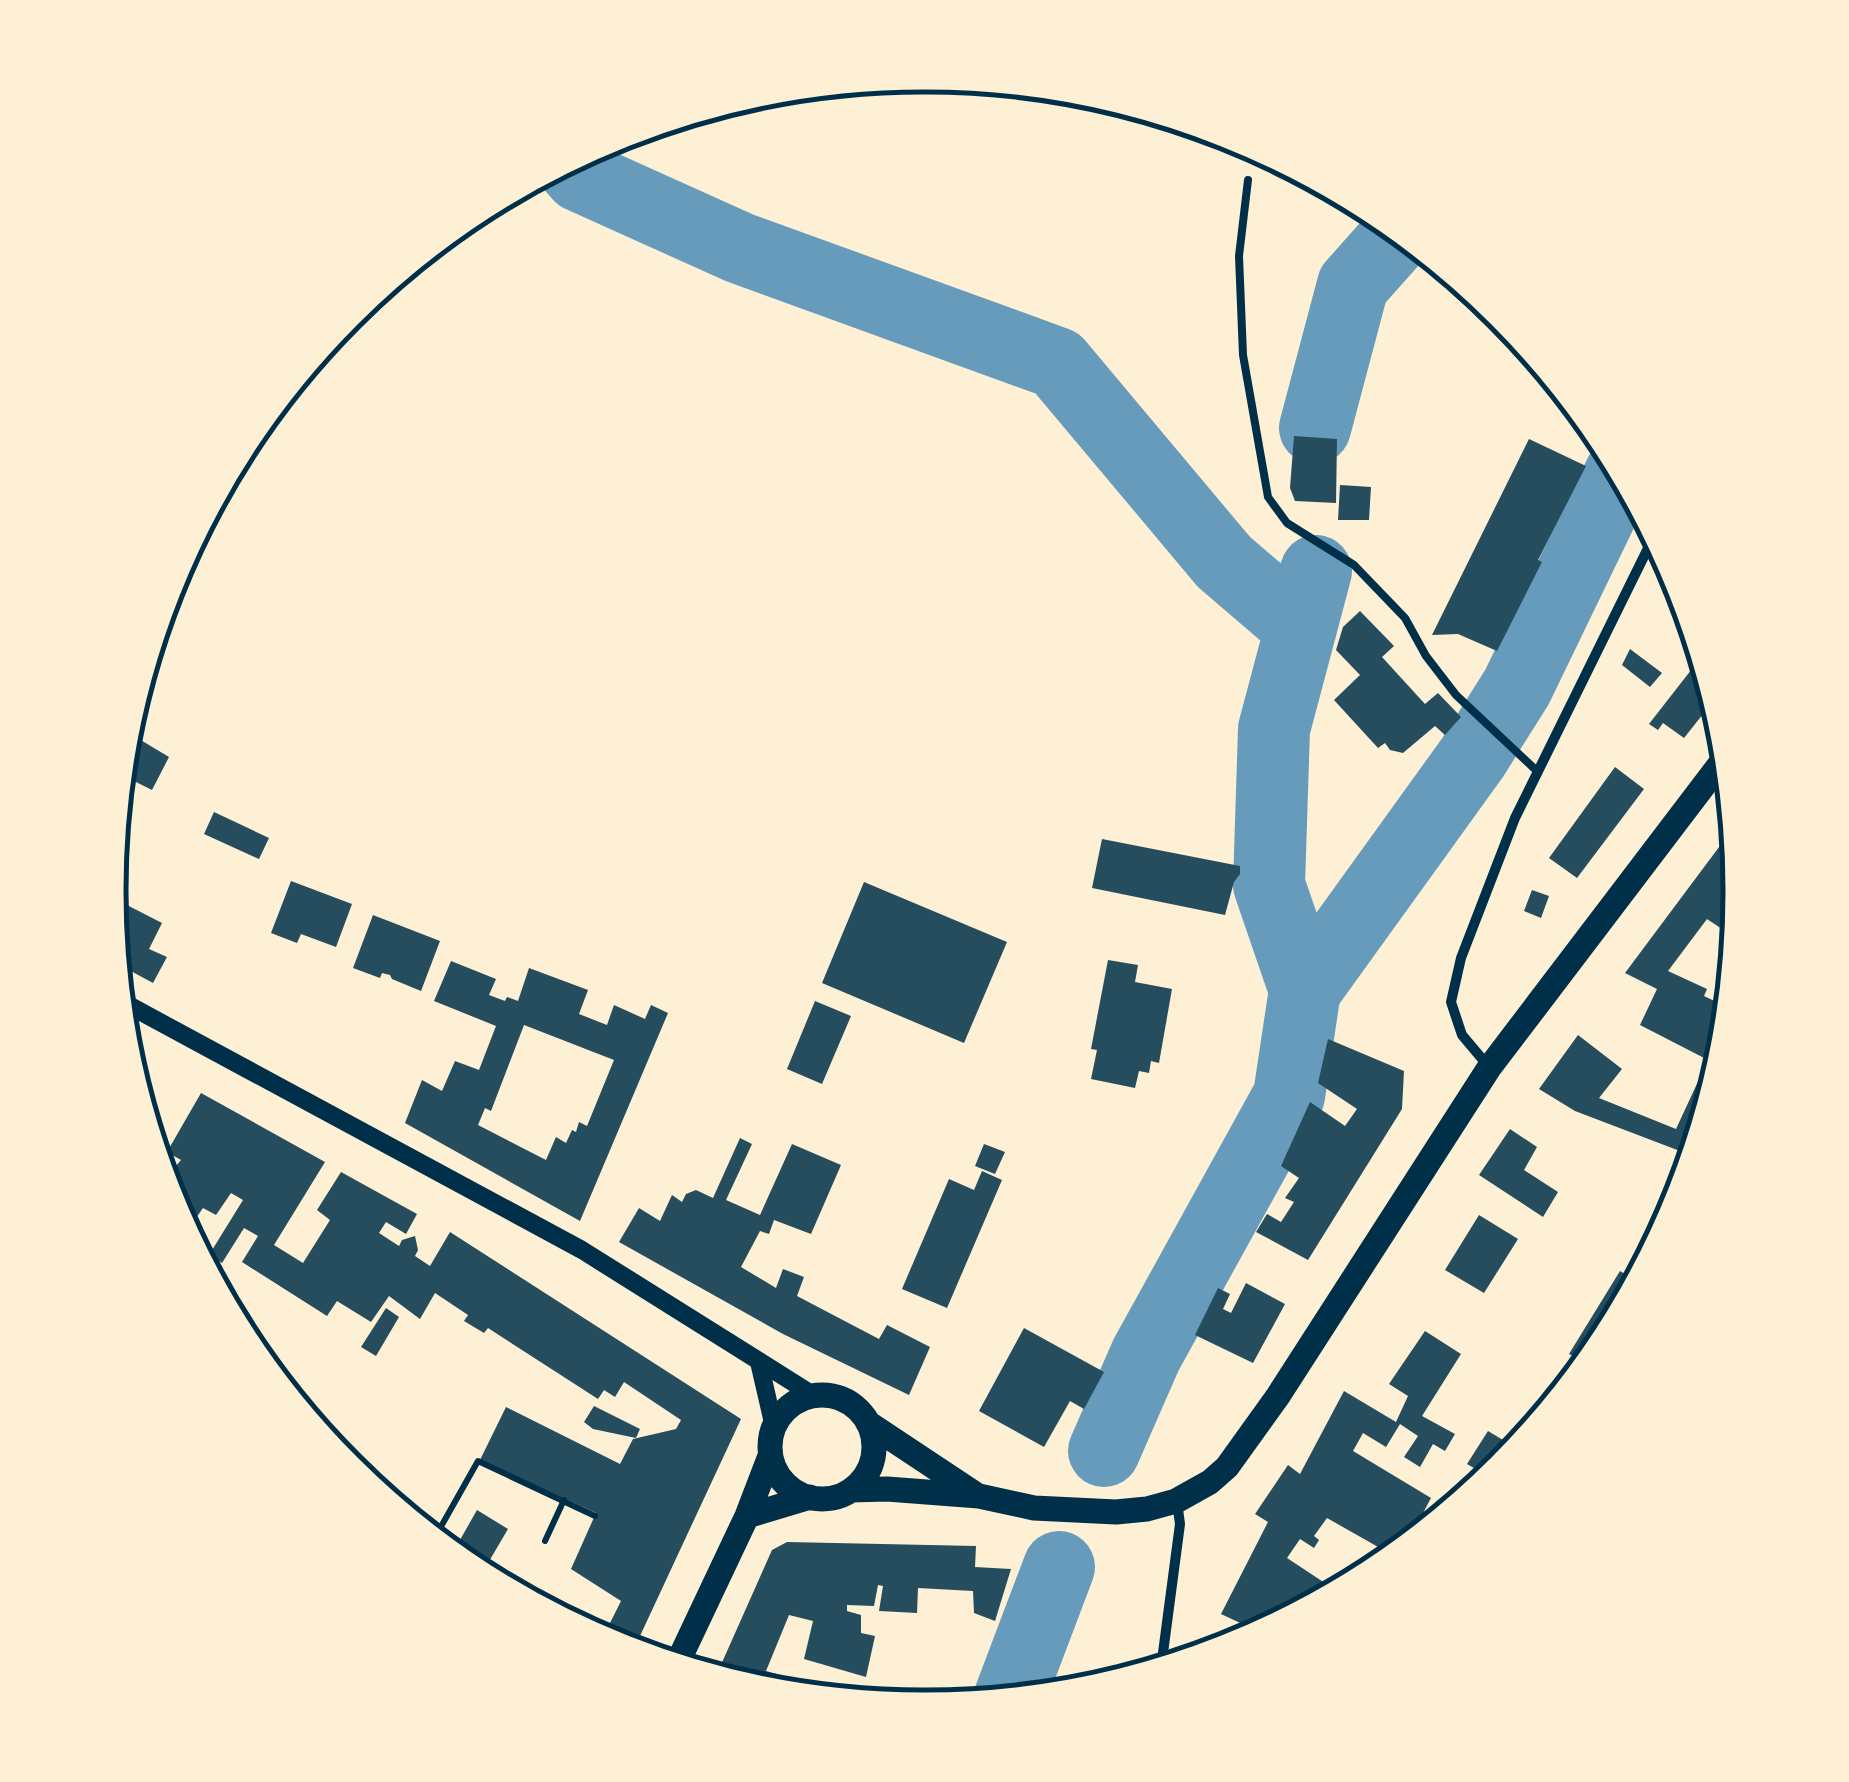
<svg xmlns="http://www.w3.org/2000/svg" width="1849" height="1782" font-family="Arial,sans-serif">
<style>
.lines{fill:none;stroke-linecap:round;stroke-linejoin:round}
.river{stroke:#669bbc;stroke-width:72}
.building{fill:#264d5e;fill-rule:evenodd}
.path{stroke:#003049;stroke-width:6}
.service{stroke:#003049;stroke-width:8}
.minor{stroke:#003049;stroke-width:10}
.tertiary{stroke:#003049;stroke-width:18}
.primary{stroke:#003049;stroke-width:25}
.rim{fill:none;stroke:#003049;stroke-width:5}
</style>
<rect width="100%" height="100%" fill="#fdf0d5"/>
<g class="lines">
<!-- river -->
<path class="river" d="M567,161L580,176L740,248L1057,363L1224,562L1301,628
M1315,428L1353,285L1401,231
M1305,990L1269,885L1274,729L1316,571
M1104,1451L1146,1355L1289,1096L1305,990L1473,757L1517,687L1621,472
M1009,1699L1059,1567"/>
</g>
<!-- building -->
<path class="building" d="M1294,436L1337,439L1336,503L1295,501L1290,488Z
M1529,439L1586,466L1538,560L1542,562L1497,651L1458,634L1432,635Z
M1340,485L1371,487L1369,520H1338Z
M1360,611L1394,646L1382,657L1425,704L1438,693L1461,717L1445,735L1435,726L1403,753L1390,750L1385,743L1378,748L1334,700L1360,675L1336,650L1343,627Z
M1630,649L1662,673L1650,687L1622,665Z
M1702,656L1715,699L1684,738L1663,723L1658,730L1649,724Z
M139,739L169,757L152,790L120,774Z
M1615,767L1644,789L1577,878L1549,858Z
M214,812L269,838L259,859L204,834Z
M1734,827L1740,892L1736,933L1734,937L1707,919L1668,971L1707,989L1704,996L1729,1008L1725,1051L1693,1156L1575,1111L1539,1089L1578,1035L1622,1069L1599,1098L1676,1129L1708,1060L1640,1025L1657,989L1625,973Z
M1102,839L1240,866V874L1234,882L1225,915L1092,888Z
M291,881L352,904L336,947L301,934L297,943L271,933Z
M864,882L1007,942L964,1043L822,983Z
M1532,890L1549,896L1541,918L1524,911Z
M125,904L162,923L149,949L167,957L153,983L116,963L111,911L113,907L121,912Z
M373,915L440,941L421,991L392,979L390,975L382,973L380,978L353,968Z
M1108,960L1138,965L1135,982L1172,989L1159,1063L1151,1061L1149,1073L1139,1071L1135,1088L1091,1079L1097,1050L1091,1049Z
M451,961L496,979L489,995L505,1001L507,997L518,1001L529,968L588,990L579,1014L607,1025L614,1005L645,1019L651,1005L668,1013L580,1221L405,1123L422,1080L442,1091L455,1061L479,1070L496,1026L434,1001ZM524,1025L614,1060L587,1126L579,1122L576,1132L572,1130L566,1143L556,1137L546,1160L478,1125L485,1108L491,1111Z
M815,1001L851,1016L822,1084L787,1069Z
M1328,1039L1404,1071L1402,1109L1308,1260L1256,1232L1267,1214L1281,1222L1294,1202L1285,1198L1299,1178L1281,1166L1310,1102L1345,1126L1357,1109L1318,1083Z
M201,1093L325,1162L274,1245L303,1263L330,1220L317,1210L341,1172L417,1214L406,1234L386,1222L379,1233L399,1246L402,1240L415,1236L418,1250L415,1256L430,1266L450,1232L741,1419L633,1651L602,1639L621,1601L571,1569L596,1513L480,1460L506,1407L620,1464L633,1439L676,1429L681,1420L624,1382L615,1397L604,1390L598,1399L488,1328L484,1333L464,1321L468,1315L435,1293L420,1319L389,1296L371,1322L337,1301L327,1316L242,1262L258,1236L244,1228L222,1263L209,1255L243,1200L231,1193L216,1215L203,1208L194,1221L173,1208L171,1203L178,1192L165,1185L164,1180L181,1160L167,1152Z
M1510,1129L1537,1147L1524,1170L1558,1192L1543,1217L1479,1175Z
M740,1138L752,1144L726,1200L760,1215L792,1144L841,1165L811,1234L774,1220L769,1234L760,1231L741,1267L776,1288L783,1269L804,1277L797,1296L879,1339L887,1325L930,1347L909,1395L783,1334L619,1242L639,1208L660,1221L672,1195L682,1202L686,1194L696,1190L713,1198Z
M984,1144L1005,1152L995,1174L975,1166Z
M982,1171L1002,1180L947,1308L902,1289L949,1179L974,1190Z
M1479,1215L1518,1239L1484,1293L1445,1270Z
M1620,1271L1637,1281L1603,1345L1587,1363L1569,1354Z
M1246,1283L1285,1304L1253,1363L1195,1335L1218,1288L1230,1294L1223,1309L1231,1313Z
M386,1308L399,1317L376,1356L361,1347Z
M1024,1328L1104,1372L1084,1409L1070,1401L1044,1447L979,1411Z
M1425,1331L1461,1354L1422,1416L1455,1434L1445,1451L1433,1444L1420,1467L1404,1457L1418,1436L1400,1424L1386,1447L1363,1433L1353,1451L1431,1498L1415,1528L1423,1533L1394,1556L1327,1518L1314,1536L1319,1540L1314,1548L1300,1539L1287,1558L1337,1591L1245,1640L1253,1629L1221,1614L1268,1522L1255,1514L1288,1465L1300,1474L1344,1391L1396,1422L1408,1396L1389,1384Z
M594,1406L640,1429L636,1438L593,1429L584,1422Z
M1534,1407L1546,1413L1511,1456L1510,1455Z
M1488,1431L1503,1440L1481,1472L1467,1464Z
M477,1510L508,1529L481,1575L452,1554Z
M787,1542L976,1546L975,1567L1011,1569L995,1621L974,1613L973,1591L918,1588L917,1613L879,1611L883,1586L878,1585L874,1606L847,1605V1611L861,1615V1633L875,1636L866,1677L804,1659L813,1621L789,1615L766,1671L824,1687L822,1697L765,1691L716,1676L772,1550Z"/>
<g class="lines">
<!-- path -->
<path class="path" d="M434,1539L478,1461L595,1516
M545,1541L564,1500"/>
<!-- service -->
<path class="service" d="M1248,180L1239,256L1243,355L1268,497L1287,523L1354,565L1405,618L1426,656L1456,695L1538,772"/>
<!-- minor -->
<path class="minor" d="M1489,1067L1462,1035L1451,1002L1461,958L1515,818L1655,534
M1161,1668L1180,1524L1177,1502"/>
<!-- tertiary -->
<path class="tertiary" d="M119,1000L582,1250L813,1395
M759,1362L774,1427"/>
<!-- primary -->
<path class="primary" d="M770 1447a52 52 0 1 1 104 0a52 52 0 1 1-104 0Z
M868,1423L975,1494
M851,1490L887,1489L979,1496L1034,1508L1116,1512L1147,1509L1176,1501L1210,1482L1227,1467L1278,1396L1489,1068L1727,755
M747,1516L810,1497
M677,1664L747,1516L770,1456"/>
</g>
<!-- crop -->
<path d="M0 0H1849V1782H0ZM924 92H925A798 798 0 0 1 1723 890V892A798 798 0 0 1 925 1690H924A798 798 0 0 1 126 892V890A798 798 0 0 1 924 92Z" fill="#fdf0d5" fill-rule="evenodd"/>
<path class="rim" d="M924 92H925A798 798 0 0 1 1723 890V892A798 798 0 0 1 925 1690H924A798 798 0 0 1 126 892V890A798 798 0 0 1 924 92Z"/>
</svg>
